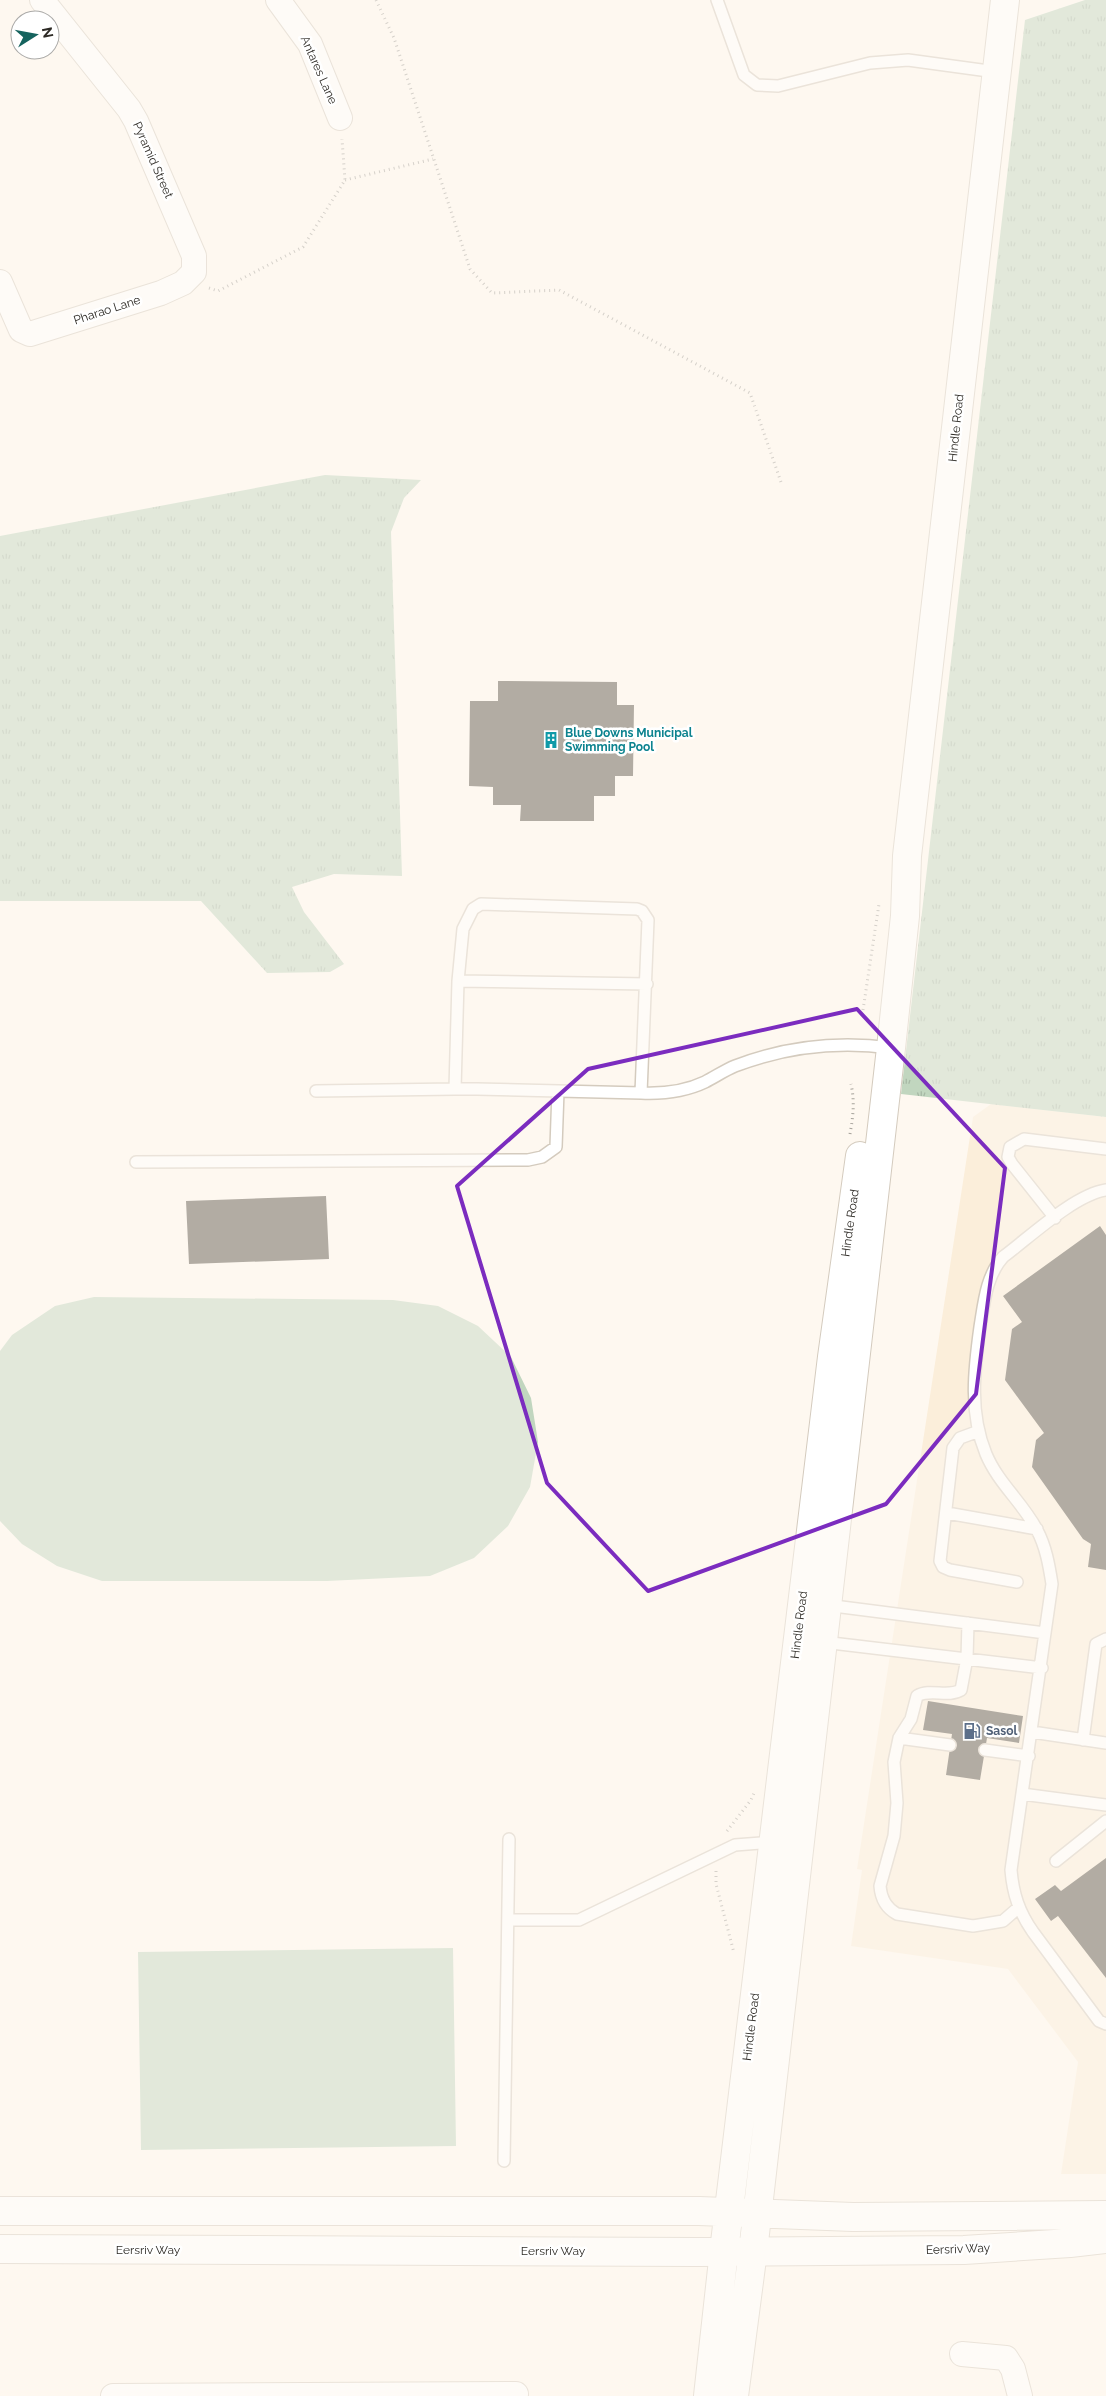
<svg xmlns="http://www.w3.org/2000/svg" width="1106" height="2396" font-family="Raleway,sans-serif">
<style>
.built{fill:#fbeeda}
.grass{fill:url(#grass-tufts)}
.garden{fill:#c1d6bf}
.building{fill:#585146}
.lines{fill:none;stroke-linecap:round;stroke-linejoin:round}
.service-casing{stroke:#d4cbbe;stroke-width:14}
.minor-casing{stroke:#d4cbbe;stroke-width:26}
.tertiary-casing{stroke:#d4cbbe;stroke-width:30}
.secondary-casing{stroke:#d4cbbe;stroke-width:30}
.path{stroke:#a6a29b;stroke-width:3;stroke-dasharray:1 4;stroke-linecap:butt}
.service{stroke:#fff;stroke-width:11}
.minor{stroke:#fff;stroke-width:24}
.tertiary{stroke:#fff;stroke-width:28}
.secondary{stroke:#fff;stroke-width:28}
.marked{fill:none;stroke:#7b2cbf;stroke-width:4;stroke-linejoin:round}
.labels{text-anchor:middle;stroke-width:5;stroke-linejoin:round;paint-order:stroke}
.street-label{font-size:12px;fill:#2d2a25;stroke:#fff}
.culture-label{font-size:12px;font-weight:bold;fill:#0d838f;stroke:#fff;text-anchor:start}
.service-label{font-size:12px;font-weight:bold;fill:#4e5e75;stroke:#fff;text-anchor:start}
</style>
<defs>
<pattern id="grass-tufts" width="24" height="20" patternUnits="userSpaceOnUse" patternTransform="scale(1.25)"><rect width="24" height="20" fill="#c1d6bf"/><path d="M3 7l-1-3M5 7V3M7 7l1-3M15 17l-1-3M17 17v-4M19 17l1-3" fill="none" stroke="#a6b8a4"/></pattern>
</defs>
<rect width="100%" height="100%" fill="#fef8f0"/>
<!-- built -->
<path class="built" d="M991,1104L1106,1117V2174H1061L1078,2062L1008,1969L851,1946L862,1870L857,1869L973,1117Z"/>
<!-- grass -->
<path class="grass" d="M1085,0H1106V1117L901,1094L1025,20Z
M325,475L421,480L404,498L391,532L402,876L334,874L292,887L304,912L344,964L330,972L267,973L201,901H0V536Z"/>
<!-- garden -->
<path class="garden" d="M94,1297L393,1300L438,1306L478,1326L511,1357L531,1398L538,1442L530,1487L508,1526L474,1558L430,1576L327,1581H102L57,1566L22,1544L0,1521V1351L12,1335L55,1306Z
M453,1948L456,2146L141,2150L138,1952Z"/>
<!-- building -->
<path class="building" d="M498,681L617,682V705H634L633,776H615V796H594V821H520L521,805H493V787L469,786L470,701H498Z
M326,1196L329,1259L189,1264L186,1201Z
M1100,1226L1106,1235V1570L1088,1567L1091,1544L1083,1539L1032,1467L1036,1440L1044,1433L1005,1380L1012,1329L1022,1322L1003,1296Z
M928,1701L1023,1716L1019,1743L987,1738L980,1780L946,1775L952,1734L923,1730Z
M1106,1858V1978L1058,1916L1051,1921L1035,1899L1055,1885L1061,1891Z"/>
<g class="lines">
<!-- service casing -->
<g class="service-casing">
<path id="service" d="M717,0L744,75L757,85L778,86L870,63L908,60L996,72
M458,981L647,984
M316,1091L455,1089
M641,1093L648,920L642,911L637,909L481,904L473,909L463,929L458,981L455,1089H477L641,1093C664,1094 684,1092 705,1082C715,1077 725,1070 735,1066C785,1047 838,1041 891,1048
M136,1162L528,1160L542,1157L556,1147L558,1091
M1106,1190C1074,1195 1030,1237 1003,1257C986,1276 984,1303 980,1327C974,1370 969,1413 986,1454C998,1483 1023,1503 1037,1530C1046,1547 1049,1565 1052,1584L1011,1870C1013,1894 1019,1912 1033,1932L1099,2021L1106,2024
M1055,1218L1012,1164L1008,1157L1010,1147L1024,1139L1106,1149
M979,1431L960,1438L953,1448L940,1561L943,1567L950,1570L1017,1582
M947,1513L1037,1529
M826,1605L1045,1633
M968,1623L967,1658L961,1690C948,1698 930,1688 917,1696L911,1719L899,1738L894,1762L897,1803L894,1836L880,1886C881,1899 886,1908 897,1914L973,1926L1003,1921L1018,1908
M823,1642L1042,1668
M1032,1732L1106,1743
M899,1738L950,1745
M1083,1740L1096,1644L1106,1639
M985,1750L1029,1756
M1022,1794L1106,1805
M1056,1861L1106,1821
M508,1920H579L735,1845L773,1842
M504,2161L509,1839"/>
</g>
<!-- minor casing -->
<g class="minor-casing">
<path id="minor" d="M278,0L310,44L340,118
M0,282L21,330L30,334L161,293L183,283L194,272V256L136,121L129,109L42,0
M962,2354L1006,2358L1013,2369L1020,2396
M113,2396L516,2394"/>
</g>
<!-- tertiary casing -->
<g class="tertiary-casing">
<path id="tertiary" d="M708,2396L724,2251
M734,2396L753,2251"/>
</g>
<!-- secondary casing -->
<g class="secondary-casing">
<path id="secondary" d="M0,2211H699L853,2217L1106,2215
M0,2249L697,2252L964,2250L1070,2243L1106,2239
M724,2251L832,1357L860,1156
M753,2251L891,1048L905,916L907,856L1005,0"/>
</g>
<!-- path -->
<path class="path" d="M376,0L394,38L470,269L492,293L559,290L750,393L782,485
M345,180L433,159
M209,288L218,291L303,247L345,180L342,139
M863,1010L879,904
M850,1134C853,1117 855,1102 851,1084
M727,1831L751,1800L754,1793
M716,1871V1884L734,1953"/>
<!-- service -->
<use href="#service" class="service"/>
<!-- minor -->
<use href="#minor" class="minor"/>
<!-- tertiary -->
<use href="#tertiary" class="tertiary"/>
<!-- secondary -->
<use href="#secondary" class="secondary"/>
</g>
<!-- marked area -->
<path d="M0 0H1106V2396H0ZM857,1009L1005,1168L976,1394L886,1504L648,1591L547,1483L457,1186L588,1069Z" fill="#fef8f0" fill-opacity=".55" fill-rule="evenodd"/>
<path class="marked" d="M857,1009L1005,1168L976,1394L886,1504L648,1591L547,1483L457,1186L588,1069Z"/>
<!-- icons -->
<defs>
<g id="building-bare" transform="scale(1.35)"><path d="M-4-6H4V6H1V3H-1V6H-4ZM-2.5-4.3h1.7v1.8h-1.7ZM.8-4.3h1.7v1.8H.8ZM-2.5-1h1.7V.8h-1.7ZM.8-1h1.7V.8H.8Z" fill="#0f9aa8" stroke="#fff" stroke-width="2.5" paint-order="stroke"/></g>
<g id="fuel-bare" transform="scale(1.35)"><path d="M-5.5-6h7V0h2V4h1.3V-2.5L3-4.5l.8-.8L6-3V5H2.5V1h-1V6h-7ZM-4.2-4.7v3.2H.2V-4.7Z" fill="#5c6f8a" stroke="#fff" stroke-width="2.5" paint-order="stroke"/></g>
</defs>
<g fill-rule="evenodd">
<use href="#building-bare" x="551" y="740"/>
<use href="#fuel-bare" x="972" y="1731"/>
</g>
<g class="labels">
<!-- street labels -->
<g class="street-label">
<text transform="translate(319 70) rotate(66)" y="4">Antares Lane</text>
<text transform="translate(153 160) rotate(66)" y="4">Pyramid Street</text>
<text transform="translate(107 310) rotate(-18)" y="4">Pharao Lane</text>
<text transform="translate(956 428) rotate(-84)" y="4">Hindle Road</text>
<text transform="translate(850 1223) rotate(-82)" y="4">Hindle Road</text>
<text transform="translate(799 1625) rotate(-83)" y="4">Hindle Road</text>
<text transform="translate(751 2027) rotate(-83)" y="4">Hindle Road</text>
<text transform="translate(958 2249) rotate(-2)" y="4">Eersriv Way</text>
<text x="148" y="2254">Eersriv Way</text>
<text x="553" y="2255">Eersriv Way</text>
</g>
<!-- culture labels -->
<g class="culture-label">
<text x="565" y="737">Blue Downs Municipal<tspan x="565" dy="14">Swimming Pool</tspan></text>
</g>
<!-- service labels -->
<g class="service-label">
<text x="986" y="1735">Sasol</text>
</g>
</g>
<!-- north arrow -->
<g transform="translate(35 35) rotate(79)"><circle r="24" fill="#ffffff" stroke="#abaaa8"/>
<path d="M0-4L9 19L0 12L-9 19Z" fill="#15635e"/>
<text y="-8" font-size="14" font-weight="bold" text-anchor="middle" fill="#2d2a25">N</text>
</g>
</svg>
